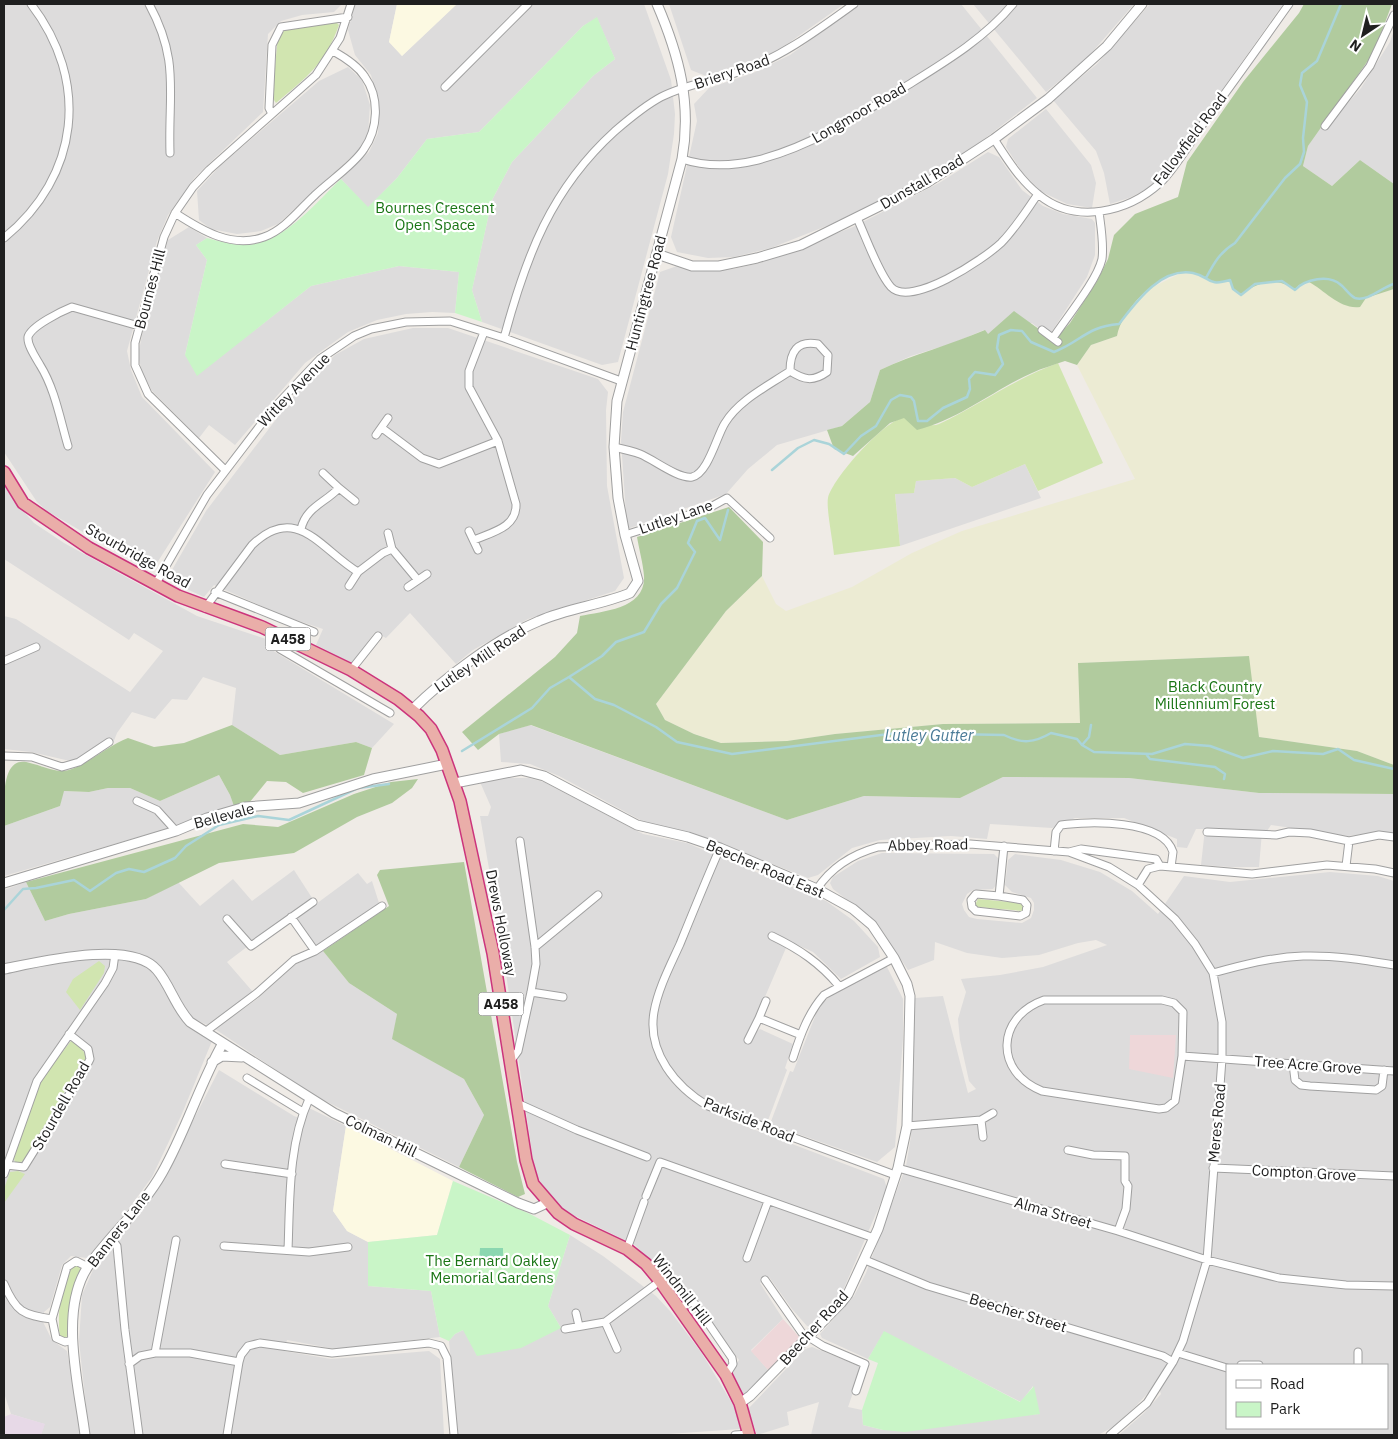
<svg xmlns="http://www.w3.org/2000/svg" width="1398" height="1439" font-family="'IBM Plex Sans',sans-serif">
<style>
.residential{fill:#dddcdc;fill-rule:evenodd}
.commercial{fill:#eed7d9}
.industrial{fill:#e7d9e7}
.education{fill:#fcf9e2}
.farmland{fill:#ecebd3}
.grass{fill:#d1e5b0}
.forest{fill:#b1cb9e}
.park{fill:#c9f5c7}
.pitch{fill:#8bd7b0}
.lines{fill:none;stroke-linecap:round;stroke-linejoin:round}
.stream{stroke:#aad4d9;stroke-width:2.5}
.minor-casing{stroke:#a0a0a0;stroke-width:9}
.tertiary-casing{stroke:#a0a0a0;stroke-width:11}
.trunk-casing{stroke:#cc347c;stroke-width:14}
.minor{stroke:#fff;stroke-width:7}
.tertiary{stroke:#fff;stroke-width:9}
.trunk{stroke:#eaaea9;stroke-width:11}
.labels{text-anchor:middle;stroke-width:4.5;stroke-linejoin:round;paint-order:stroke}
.shield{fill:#fff;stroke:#626262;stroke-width:1}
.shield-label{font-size:14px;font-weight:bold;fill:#1f1f1f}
.street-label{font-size:15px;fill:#1f1f1f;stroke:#fff}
.park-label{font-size:15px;fill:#1a7515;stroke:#fff}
.water-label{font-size:16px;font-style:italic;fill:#4c7c98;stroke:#fff}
</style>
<rect width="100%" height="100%" fill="#efebe6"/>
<!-- residential -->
<path class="residential" d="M4,4H342L334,12L302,15L281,21L268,34L263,112L195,177L168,215L157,241L127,351L131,370L142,397L215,472L155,566H141L47,511L37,502L4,452Z
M355,4H397L389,42L402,56L457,4H644L671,80L675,114L674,134L668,174L618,362L602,365L482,322L472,290L492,200L512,162L593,76L615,59L597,18L583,26L479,132L427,139L397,178L368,208L341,179L369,152L378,133L379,105L371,75L355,55L348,30Z
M669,4H844L783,47L763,57L706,76L691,70Z
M860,4H961L1037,98L983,140L933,173L849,217L771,248L734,257L708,258L677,252L671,237L697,121L694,104L709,88L753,73L790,55Z
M973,4H1134L1088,57L1046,92Z
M1150,4H1283L1159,179L1147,189L1129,198L1110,204L1104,173L1096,151L1053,100L1097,64Z
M1394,30V184L1360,160L1332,186L1303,166L1308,146L1320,127L1325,129L1361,88L1390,42Z
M348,67L362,80L370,105L368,134L360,149L278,224L261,231L237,234L211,229L199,220L197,191L220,166L319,81Z
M1046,109L1091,165L1096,183L1092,208L1067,204L1040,191L1022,172L1006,147L1008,139Z
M988,152L999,157L1022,190L1043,206L1063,214L1092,219L1095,223V255L1087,277L1049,336L1032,323L988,335L984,330L953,343L911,356L880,370L870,402L842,426L777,445L748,469L726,494L627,529L621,441L623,412L660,272L677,266L706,271L733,269L760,263L853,227L939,183Z
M189,227L207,238L196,245L207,260L185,355L251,333L311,286L399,266L459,272L455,313L432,312L406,314L377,320L348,332L305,363L235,445L209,425L199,438L152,391L142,372L138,355L146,316L168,240Z
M413,328H448L598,379L608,392L606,410L607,486L624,578L615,591L528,619L473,650L456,664L410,613L386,638L375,632L352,663L316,645L323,629L284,616L214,585L204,597L178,585L173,579L172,570L206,511L297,392L335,355L364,339Z
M1025,464L1041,498L900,546L895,493H914L916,481L955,478L972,487Z
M4,484L17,504L34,523L64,543L197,616L269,640L272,650L280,655L394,724L372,748L356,742L280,755L232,725L236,688L203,677L187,700L172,699L155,719L132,712L117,733L113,743L83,764L31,752L4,749V616L16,619L130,692L163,651L134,633L129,640L4,559Z
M530,725L787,820L864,796L960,798L1003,777L1129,778L1259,793L1394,794V834L1378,832L1348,836L1271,825L1267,831L1262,832L1259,867H1231L1201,865L1205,829H1196L1187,848L1177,847V839L1124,818H1075L1052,828L990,824L987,839L951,836L880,840L852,848L818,875L808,878L693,833L644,822L559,776L530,764L501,762L499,734Z
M219,775L230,795L235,809L4,876V826L60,806L63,791L89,792L108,788H130L160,801Z
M503,778H529L544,782L643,834L687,843L826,901L854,921L878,947L880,957L841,979L813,952L789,941L746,1041L750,1043L756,1032L760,1029L793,1044L785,1068L787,1070L767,1123L735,1111L732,1121L884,1179L887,1188L841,1295L811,1327L807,1326L792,1309L769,1277L760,1283L783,1319L751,1350L769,1371L743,1398L730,1373L739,1360L692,1297L685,1301L658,1269L635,1245L565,1211L550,1197L535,1173L501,939L480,816H488L491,807L480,782Z
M882,853L994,854L999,859L996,885L993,889L973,890L967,894L962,904L964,910L969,917L977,919L1022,923L1031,918L1034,910V903L1031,898L1012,892L1005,885L1008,860L1015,854L1061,860L1100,872L1132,891L1158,914L1184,876L1230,882L1330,872L1378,876L1394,881V1435H1119L1144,1413L1161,1394L1157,1383L1136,1406L1113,1427L1098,1435H811L819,1402L787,1412L789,1425L757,1435L748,1409L805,1349L812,1347L862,1367L848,1407L862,1410L863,1425L883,1430L1039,1414L1033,1386L1021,1402L884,1332L868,1359L822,1338L820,1334L854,1296L866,1273L906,1166L911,1136L915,998L943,996L968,1093L976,1089L969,1081L960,1040L958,1019L966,992L961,979L1000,975L1043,967L1107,945L1096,940L1078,943L1039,955L1002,958L967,953L935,942L934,960L908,970L877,923L833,889L830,883L833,877L858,861ZM1227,1365H1387V1428H1227Z
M294,870L316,904L358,873L367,884L372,881L379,903L314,947L290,914L227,962L253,992L207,1025L191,1017L186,1026L212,1041L181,1116L152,1177L127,1211L87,1258L71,1256L62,1265L50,1307L44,1312L43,1322L52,1340L67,1351L82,1435H41L44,1424L11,1414L4,1393V890L26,882L45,921L69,914L146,899L178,882L200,906L233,879L252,901Z
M323,951L349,983L397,1014L393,1039L464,1079L484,1115L459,1167L315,1096L215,1029L257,999L296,964Z
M881,967H887L903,999V1038L895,1147L877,1162L770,1124L790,1071L793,1072L816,1014L823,1003L832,994Z
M219,1070L294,1116L304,1120L309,1108L346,1126L333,1211L347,1231L368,1242V1286L431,1291L440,1337L335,1349L287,1340L284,1351L331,1359L429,1351L440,1359L444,1435H89L79,1341L82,1295L93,1270L161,1183Z
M570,1235L603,1256L656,1296L670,1311L701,1352L735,1408L740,1429L654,1435H458L449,1341L455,1334L463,1330L561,1328L548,1306Z"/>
<!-- commercial -->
<path class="commercial" d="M1130,1035H1176L1173,1078L1129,1069Z
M783,1319L801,1339L769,1371L751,1351Z"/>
<!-- industrial -->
<path class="industrial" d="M11,1414L45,1424L41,1435H4V1417Z"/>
<!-- education -->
<path class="education" d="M397,4H457L402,56L389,42Z
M346,1126L453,1181L437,1235L368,1242L347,1231L333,1211Z"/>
<!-- farmland -->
<path class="farmland" d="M1181,273H1194L1218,283L1230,280L1255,284L1282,281L1295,290L1309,282L1366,298L1394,289V765L1357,751L1259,737L1248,656L1079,663L1080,723L943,724L835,734L787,741L721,743L694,734L665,720L656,704L726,611L762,576L776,604L786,611L852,587L912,553L962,531L1135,479L1077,365L1091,345L1117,336L1119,324L1145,291Z"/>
<!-- grass -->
<path class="grass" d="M336,22L339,25C325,64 307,77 276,103L272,97L278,36L285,29Z
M1058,363L1103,463L1038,491L1025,464L972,487L955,478L916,481L914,493L895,494L900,546L834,555C833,542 826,508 828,498C833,478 882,423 902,418C913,416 927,429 939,424C979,405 1016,378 1058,363Z
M978,899L1021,903L1024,907L1023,911L977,907L975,905Z
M99,961L105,966L104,973L80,1010L66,992L73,979Z
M71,1041L79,1045L86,1055L85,1063L79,1066L25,1161L15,1163L14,1158L36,1092L46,1073Z
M18,1171L25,1174L4,1203V1189L10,1172Z
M75,1264L79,1265L81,1270L70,1306L69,1336L63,1338L60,1336C57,1321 60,1271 75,1264Z"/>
<!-- forest -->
<path class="forest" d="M1304,4H1392L1374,52L1308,146L1303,166L1332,186L1360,160L1394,184V289L1366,298L1360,307C1341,310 1324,290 1309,282L1299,285L1295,290C1277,276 1257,282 1241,295L1233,289L1230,280C1207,287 1213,278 1194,273C1163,266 1122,308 1117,336L1091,345L1077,365L1065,361C1054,365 1042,368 1032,373C992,391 960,419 917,430L904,418L890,423L853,456L834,449L827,430L842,426L870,402L880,370C914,354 950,345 985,330L988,334L1014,311L1054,340L1070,323L1097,281L1108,259L1114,235L1135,214L1178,197L1187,162L1243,82L1299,13Z
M729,507L763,542L762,576L726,611L656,704L665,720L694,734L721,743L787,741L835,734L943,724L1080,723L1078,663L1249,656L1259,737L1357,751L1394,765V794L1259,793L1129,778L1003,777L960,798L864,796L787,820L531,725L499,734L478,750L462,732L555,657L577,633L580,616C603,611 646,609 644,576C643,563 639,549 637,537Z
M232,725L280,755L356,742L372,748L364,775L303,793L286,782L267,781L249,803L235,809L230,795L219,775L160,801L130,788H108L89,792L64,791L60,806L4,826C4,803 0,753 30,763C40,765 54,772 64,771C82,769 108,745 128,738L154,747L184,743Z
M418,779L412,788L392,803L357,817L294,853L219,863L146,899L69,914L45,921L26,882L243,824L278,827L354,794L391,782Z
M464,862L517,1162L525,1194L518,1197L459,1167L484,1115L464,1079L392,1039L397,1014L349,983L323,951L389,906L377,875L380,870Z"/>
<!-- park -->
<path class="park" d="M597,17L615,59L593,76L512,162L492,200L472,290L482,322L455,313L459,272L399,266L311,286L197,376L185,355L207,260L196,245L207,238C218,241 229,244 241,245C281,247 314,204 341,179L368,207L397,178L427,139L479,132L583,26Z
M453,1181L530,1214L570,1235L548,1306L561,1328L521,1348L477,1356L463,1330L455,1334L449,1341L440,1337L431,1291L368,1286V1242L437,1235Z
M884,1331L1020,1402L1034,1386L1040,1414L905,1432L883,1430L863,1425L862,1410L878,1363L868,1359Z"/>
<!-- pitch -->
<path class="pitch" d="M480,1248H503V1263L479,1262Z"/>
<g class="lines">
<!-- stream -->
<path class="stream" d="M1206,278C1214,263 1220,252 1235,243L1285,178L1300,164L1304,152L1303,138L1307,102L1300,85L1302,73L1317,61L1341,4
M772,470L798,448L814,440L829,444L844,454L861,436L876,426L891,400L900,395L911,397L914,401L918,421H927L943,408L967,397L970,389L969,379L975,372L995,375L1003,364L997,348L999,335L1011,330L1022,331L1031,342L1054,352C1082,341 1086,327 1119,324C1136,302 1161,267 1193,273C1212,277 1206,287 1230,280L1233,289L1241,295L1255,284L1282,281L1295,290C1305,279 1329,274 1341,285C1345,288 1350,296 1355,298C1368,302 1382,287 1394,284
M569,677L602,656L616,642L644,632L661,604L677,588L695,552L688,543L697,521L705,518L720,540L728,510
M1082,745L1089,737L1091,725
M462,751L532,708L550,688L569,677L595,699L614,705L656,727L677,742L732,754L897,733L1004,735C1022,744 1034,743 1051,733L1077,739L1082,745L1094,752L1152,754L1185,744L1210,746L1243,758L1273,751L1323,754L1338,749L1354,760L1394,769
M1146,754L1150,759L1215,767L1225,774L1224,779
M4,910L23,889L36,888L74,880L90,891L116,873L129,869L144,872L175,858L186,846L219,825L258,816L289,820L358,788L389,784"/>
<!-- minor casing -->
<g class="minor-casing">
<path id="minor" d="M149,4C180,61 168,92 170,153
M445,87L528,4
M272,114L269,108L272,45L281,27L348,17
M1325,126L1370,66L1394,15
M994,139C1007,159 1020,180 1039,195C1076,225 1128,212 1160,183C1176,168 1194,136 1207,118C1235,80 1262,42 1289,4
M682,159C706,167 733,166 758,160C812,146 860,115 908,85C945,62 985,38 1013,4
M175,213C201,230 232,249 264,237C284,230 299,210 314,196C328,182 354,165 364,149C378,129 380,98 365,77C358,66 344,57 333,51
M857,218C865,235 879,274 891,287C911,308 984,259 1001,243C1015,229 1026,211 1038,194
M4,238C80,176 90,81 31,4
M1042,330L1058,342
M504,338C526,256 551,189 615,131C629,119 644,106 661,97C686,84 717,80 744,70C785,55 819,29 854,4
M1053,338C1066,318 1097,281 1102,259C1104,244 1101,227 1099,212
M382,428L422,458L439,464L498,441
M376,435L388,418
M68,446C60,419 55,389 40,365C36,358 27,345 28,337C31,326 62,311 72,307L139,326
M614,447C623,449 632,451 640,454C653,459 678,479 692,477C708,474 717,435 725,423C739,400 768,386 790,371C790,352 797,340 818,344L828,355L827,372C813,382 804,380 790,371
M225,470L148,394L135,365V343L164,237L175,213L193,187L209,170L316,75L340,38L351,4
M323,473L339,488
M301,529C306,507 325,503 339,488L355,501
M469,531L478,550
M388,533L392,549
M625,535L707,509L727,498L770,538
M474,540C493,532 517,527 516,504L498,441L469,387V371L484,332
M155,585L207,495L272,410L320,359L354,336L371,329L406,322L450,321L504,338L621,381
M349,586L358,572
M408,587L427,574
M215,592L314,632
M205,608L252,545C297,502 321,550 358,572L383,553L392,549L417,579
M276,634L275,644L280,649L390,713
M4,661L36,647
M351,670L378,636
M4,756L32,757L62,767L79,762L109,742
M137,801L157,810L176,831
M1207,832L1276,835L1289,832L1310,833L1349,841
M720,848C706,880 693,912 680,944C670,966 658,989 654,1012C647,1053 676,1087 708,1106L895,1175
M1054,851L1056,832L1061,825C1088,821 1163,819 1173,852L1171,867
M1069,852L1109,867L1138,885L1175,919L1195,944L1213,973L1222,1022V1059L1207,1260L1183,1341L1173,1362L1147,1403L1110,1435
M1346,866L1349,841L1379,835L1394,837
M1138,885L1148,869L1160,866
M817,889C832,866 853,854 878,847L970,844L1069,852L1081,849L1156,859L1160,866L1252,874L1327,865L1375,869L1394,873
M999,896L976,894L971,900L972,907L976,911L1020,916L1026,913L1027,905L1023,900L999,896L1004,846
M291,917L315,951
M227,919L251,946L313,902
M772,936C799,949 820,963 839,986
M535,947L598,895
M1213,973C1242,965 1272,957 1303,956C1334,955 1364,960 1394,965
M531,992L563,997
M766,1001L759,1018L801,1035
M205,1032L257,993L294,960L315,951L382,906
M748,1040L759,1018
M1182,1056L1183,1012L1174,1003L1162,1000H1044C996,1017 994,1072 1042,1091L1159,1109L1166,1108L1175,1101L1182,1056L1394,1071
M793,1058C800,1036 808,1013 824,995L894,958
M510,1062L518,1051L531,992L536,964L535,947L520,841
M1293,1064L1295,1080L1301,1085L1310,1086L1376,1090L1382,1086L1384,1070
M247,1078L303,1112
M517,1103L577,1130L647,1157
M907,1126L981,1120
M983,1137L981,1120L993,1113
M1068,1150L1093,1155L1125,1156V1181L1128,1186L1126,1209L1118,1231
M225,1164L292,1174
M7,1165L24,1167L85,1069L90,1059L88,1049L69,1034
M898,1168L1118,1231L1207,1260L1279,1278L1346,1285L1394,1286
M1213,1168L1394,1176
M4,1174L37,1081L105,983L113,968L115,954
M646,1196L660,1162L874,1238
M111,1238L117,1246L125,1330L139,1435
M224,1246L309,1252L348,1247
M627,1249L644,1202
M288,1250C290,1201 288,1145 309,1099
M747,1258L768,1201
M865,1260L928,1286L1163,1356L1173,1362
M765,1280L802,1333L823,1346L865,1364L856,1391
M4,1284C16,1312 23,1315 52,1319
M680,1308L691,1302L695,1304L732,1358L733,1364L726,1375
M576,1313L579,1326
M605,1322L617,1349
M565,1329L605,1322L660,1281
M73,1340L65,1342L56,1338L52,1319L67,1267L76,1261L88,1267
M155,1353H190L239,1362
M1178,1353L1227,1368
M129,1364L140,1356L155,1353L176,1240
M1241,1365H1259
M1358,1365V1352
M227,1435L239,1362L241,1355L248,1346L260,1343L332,1353L429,1343L441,1346L447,1358L454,1435
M735,1435L749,1434"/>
</g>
<!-- tertiary casing -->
<g class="tertiary-casing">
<path id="tertiary" d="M657,254L692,266H719L757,258L801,245L928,182L994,139L1048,99L1107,46L1142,4
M412,710C445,677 496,639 539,621C568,608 601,605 630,593L638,581L625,535L618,498L614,447L617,401L682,159C692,104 679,55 657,4
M455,783L521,770L544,776L637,825L688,837L720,848L817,889L853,909L872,925L894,958L907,984L910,996L907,1126L898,1168L878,1229L848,1294L841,1303L750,1396L740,1403
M4,883L176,831L207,818L245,807L299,803L373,779L447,764
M4,969C39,962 131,939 157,970C170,985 175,1006 190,1022L334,1113L518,1203L534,1209L547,1203
M212,1062L222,1056L242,1057
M85,1435C79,1386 58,1309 89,1265C112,1233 143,1207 162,1173C186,1131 199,1085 223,1043"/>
</g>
<!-- trunk casing -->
<g class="trunk-casing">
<path id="trunk" d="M4,472L23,503L89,548L178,596L262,627L351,670L398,699L419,716L431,729L442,750L460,801L493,953L526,1160L533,1184L558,1213L574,1224L627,1249L646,1264L660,1281L726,1375L740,1403L749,1435"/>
</g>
<!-- minor -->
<use href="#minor" class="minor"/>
<!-- tertiary -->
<use href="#tertiary" class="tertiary"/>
<!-- trunk -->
<use href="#trunk" class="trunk"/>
</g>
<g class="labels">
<!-- shield labels -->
<g class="shield">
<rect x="265.5" y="627.5" width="45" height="23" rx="4"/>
<rect x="478.5" y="992.5" width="45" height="23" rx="4"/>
</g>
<g class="shield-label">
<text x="288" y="644">A458</text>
<text x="501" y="1009">A458</text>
</g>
<!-- street labels -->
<g class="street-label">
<text transform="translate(732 72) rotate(-19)" y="5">Briery Road</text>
<text transform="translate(859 113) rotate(-30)" y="5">Longmoor Road</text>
<text transform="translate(1190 139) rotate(-53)" y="5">Fallowfield Road</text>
<text transform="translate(922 182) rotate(-30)" y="5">Dunstall Road</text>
<text transform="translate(150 289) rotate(-75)" y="5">Bournes Hill</text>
<text transform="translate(646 293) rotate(-75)" y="5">Huntingtree Road</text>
<text transform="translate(294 390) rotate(-46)" y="5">Witley Avenue</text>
<text transform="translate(676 517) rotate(-19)" y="5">Lutley Lane</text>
<text transform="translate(138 556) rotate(29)" y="5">Stourbridge Road</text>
<text transform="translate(480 659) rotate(-34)" y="5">Lutley Mill Road</text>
<text transform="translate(224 816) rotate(-15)" y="5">Bellevale</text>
<text transform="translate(928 845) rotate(-1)" y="5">Abbey Road</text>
<text transform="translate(765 869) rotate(23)" y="5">Beecher Road East</text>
<text transform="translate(501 923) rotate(79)" y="5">Drews Holloway</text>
<text transform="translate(1308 1065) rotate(4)" y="5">Tree Acre Grove</text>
<text transform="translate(61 1106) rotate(-60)" y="5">Stourdell Road</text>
<text transform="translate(749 1120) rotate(22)" y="5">Parkside Road</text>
<text transform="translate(1217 1123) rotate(-85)" y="5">Meres Road</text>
<text transform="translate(381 1136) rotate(26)" y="5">Colman Hill</text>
<text transform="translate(1304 1173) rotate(3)" y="5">Compton Grove</text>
<text transform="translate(1053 1213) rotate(16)" y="5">Alma Street</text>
<text transform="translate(119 1229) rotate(-52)" y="5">Banners Lane</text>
<text transform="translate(682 1290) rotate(52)" y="5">Windmill Hill</text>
<text transform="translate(1018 1313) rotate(17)" y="5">Beecher Street</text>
<text transform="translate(814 1328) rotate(-48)" y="5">Beecher Road</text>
</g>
<!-- park labels -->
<g class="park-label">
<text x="435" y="213">Bournes Crescent<tspan x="435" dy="17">Open Space</tspan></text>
<text x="1215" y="692">Black Country<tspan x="1215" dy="17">Millennium Forest</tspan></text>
<text x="492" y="1266">The Bernard Oakley<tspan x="492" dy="17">Memorial Gardens</tspan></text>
</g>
<!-- water labels -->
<g class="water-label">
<text x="929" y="741">Lutley Gutter</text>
</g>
</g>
<!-- border -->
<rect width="1398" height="1439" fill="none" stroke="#1f1f1f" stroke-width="10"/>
<!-- legend -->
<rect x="1226" y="1364" width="162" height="65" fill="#ffffff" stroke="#a5a5a5"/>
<rect x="1236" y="1380" width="25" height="8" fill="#ffffff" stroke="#a5a5a5"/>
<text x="1270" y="1389" font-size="15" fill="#1f1f1f">Road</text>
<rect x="1236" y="1402" width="25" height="15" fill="#c9f5c7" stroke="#a5a5a5"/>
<text x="1270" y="1414" font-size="15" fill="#1f1f1f">Park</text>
<!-- north arrow -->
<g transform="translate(1363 35) rotate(215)" stroke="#ffffff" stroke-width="4" paint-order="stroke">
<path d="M0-4L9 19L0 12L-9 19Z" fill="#1f1f1f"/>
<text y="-8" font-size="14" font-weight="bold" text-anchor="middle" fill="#1f1f1f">N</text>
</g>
</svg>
